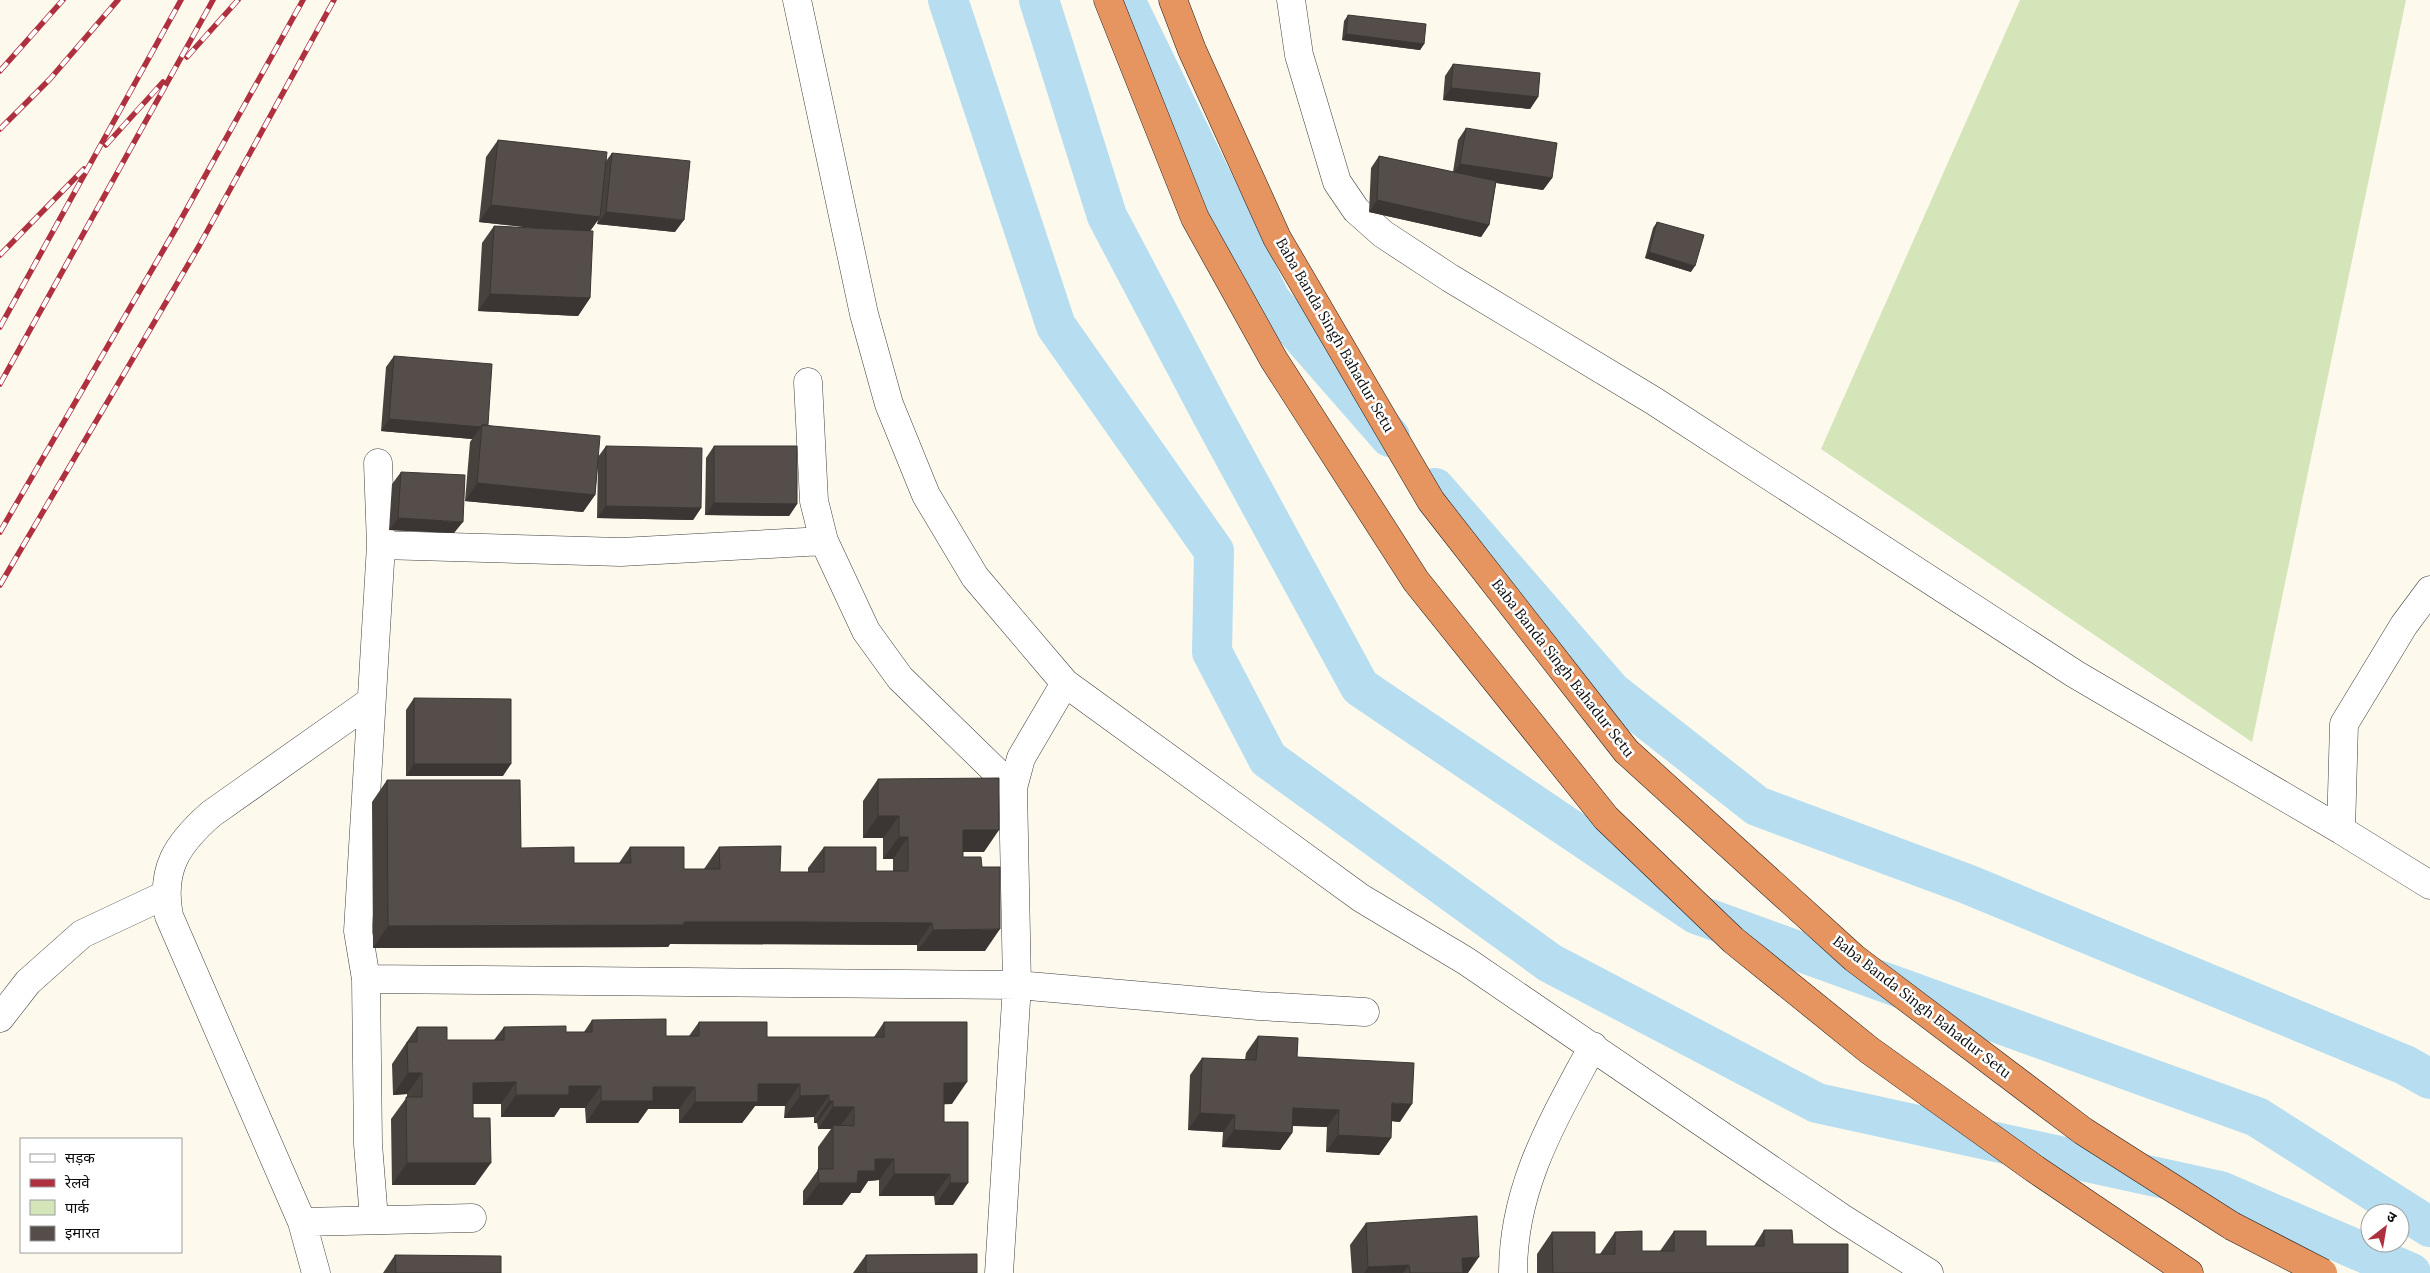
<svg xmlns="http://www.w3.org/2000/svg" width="2430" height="1273" font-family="Lora,'Noto Sans Devanagari',serif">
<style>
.green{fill:#d3e5b9}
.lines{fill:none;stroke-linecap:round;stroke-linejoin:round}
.canal{stroke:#b6def0;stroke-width:40}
.street-casing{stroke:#3f3f3f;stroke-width:29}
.highway-casing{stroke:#1d1d1d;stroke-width:29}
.street{stroke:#fff;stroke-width:28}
.highway{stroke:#e79560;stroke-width:28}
.rail-casing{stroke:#af313f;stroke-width:5.5}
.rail{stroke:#fff;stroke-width:4;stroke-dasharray:11;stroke-linecap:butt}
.highway-bridge-casing{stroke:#1d1d1d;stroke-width:29;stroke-linecap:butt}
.highway-bridge{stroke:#e79560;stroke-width:28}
.wall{fill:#48423f}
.shaded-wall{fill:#3b3633}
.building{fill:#544d49;stroke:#3b3633}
.labels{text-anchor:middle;stroke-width:5;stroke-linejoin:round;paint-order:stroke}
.street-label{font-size:15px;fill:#0c0c0c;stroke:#fff}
</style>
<rect width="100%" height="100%" fill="#fdf9ed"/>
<!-- green -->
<path class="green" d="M2020,0H2406L2252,742L1821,449Z"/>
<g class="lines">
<!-- canal -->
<path class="canal" d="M948,0L1056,326L1214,551L1212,652L1268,759L1550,963L1817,1103L2220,1191L2411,1273
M1039,0L1107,216L1213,417L1360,687L1696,914L2257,1117L2430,1227
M1125,0L1271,301L1390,437
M1435,488L1612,692L1757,806L1967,884L2405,1065L2430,1079"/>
<!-- street casing -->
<g class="street-casing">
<path id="street" d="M797,0L864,314L889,404L926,495L975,577L1065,683L1361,898L1466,961L1842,1218L1929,1273
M1291,0L1299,55L1337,182L1356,210L1383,234L1450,278L1654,401L2075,674L2341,830L2430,885
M808,382L814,501L824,541L866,631L900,678L1013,788
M381,545L621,552L824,541
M2341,830L2344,724L2404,625L2430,590
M366,979L1017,985L1259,1006L1365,1012
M0,1018L28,982L82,934L165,895
M374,1219L368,1144L366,979L358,931L381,545L378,463
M302,1222L472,1218
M316,1273L302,1222L169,916C160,869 177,844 211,814L371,701
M999,1273L1017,985L1013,788L1021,758L1065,683
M1513,1273C1513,1186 1553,1121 1593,1046"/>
</g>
<!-- highway casing -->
<g class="highway-casing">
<path id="highway" d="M1108,0L1195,218L1274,360L1416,581L1606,818L1733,940L1869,1050L2035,1169L2189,1273
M1173,0L1192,50L1277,238L1431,501L1626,751L1854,958L2083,1131L2232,1226"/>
</g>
<!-- street -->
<use href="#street" class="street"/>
<!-- highway -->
<use href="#highway" class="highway"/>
<!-- rail casing -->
<g class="rail-casing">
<path id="rail" d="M187,57L238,0
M0,71L63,0
M0,129L50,79L118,0
M106,145L163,82
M0,255L84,169
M0,327L181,0
M0,384L213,0
M0,532L175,230L303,0
M0,585L199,246L334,0"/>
</g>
<!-- rail -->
<use href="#rail" class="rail"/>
<!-- highway-bridge casing -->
<g class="highway-bridge-casing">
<path id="highway-bridge" d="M2232,1226L2323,1273"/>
</g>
<!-- highway-bridge -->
<use href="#highway-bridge" class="highway-bridge"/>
</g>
<!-- wall -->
<path class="wall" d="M1348,15L1424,44L1420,50L1342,40L1344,21Z
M1453,64L1538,97L1530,109L1443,100L1445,76Z
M1466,128L1552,178L1543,190L1496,183L1489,225L1481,237L1369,212L1371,168L1379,156L1453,172L1458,140Z
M498,140L606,161L612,153L675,232L597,224L598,220L590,231V298L578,316L478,311L482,243L494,226L535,228L479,222L486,157Z
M1657,222L1691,272L1645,258L1653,228Z
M394,356L488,425L598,457L606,446L701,508L693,520L597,518L598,464L595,495L583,512L465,501L470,442L472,439L381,431L386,367Z
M714,446L797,504L789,516L705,515L706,458Z
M401,472L454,533L389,530L392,484Z
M414,698L503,776H406V710Z
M878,779L984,852H963V857L985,951H917V945L789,944H670L668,947L373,948L372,802L387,780L521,848L574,863H619L630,847L684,869H704L719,847L780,872H808V868L824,847L876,871H893V859H883V838H863V801Z
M592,1020L666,1036H689L699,1022L767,1037H874L884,1022L952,1104H944V1122H968L953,1205H935L934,1196H879V1180L868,1181L860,1193H851L842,1205H803V1191L818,1170V1147L831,1129H818L817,1123H814V1117L784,1118L785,1106H755L742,1123H679V1109H648L638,1123H586L585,1108H560L554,1117H501V1104H473L475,1185H392L391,1119L407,1097V1094L393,1095L392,1064L417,1027L447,1040H494L504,1027L566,1032H584Z
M1258,1036L1297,1057L1400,1122L1392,1121L1391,1138L1379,1155L1326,1152L1327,1127L1293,1126L1292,1133L1280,1150L1222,1147L1223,1132L1188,1130L1190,1075L1202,1058L1245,1060L1246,1053Z
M1366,1223L1468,1273H1352L1350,1245Z
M1764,1230L1848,1273H1537V1254L1552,1232L1595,1254H1600L1615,1232L1642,1251H1660L1674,1231L1706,1246H1754Z
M395,1255L501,1273H383Z
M866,1255L977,1273H853Z"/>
<!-- shaded-wall -->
<path class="shaded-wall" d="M1346,34L1424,44L1420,50L1342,40Z
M1451,88L1538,97L1530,109L1443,100Z
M1460,164L1552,178L1543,190L1452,176Z
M1377,200L1489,225L1481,237L1369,212Z
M491,205L600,217L588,234L479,222Z
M606,212L684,220L675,232L597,224Z
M1649,252L1695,266L1691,272L1645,258Z
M490,294L590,298L578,316L478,311Z
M389,419L481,427L472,439L381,431Z
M477,483L595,495L583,512L465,501Z
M714,503L797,504L789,516L705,515Z
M606,506L701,508L693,520L597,518Z
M398,518L463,522L454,533L389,530Z
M414,764H511L503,776H406Z
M878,816H899L883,838H863Z
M963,830H999L984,852H947Z
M899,837H908L893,859H883Z
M684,922H805L932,923L917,945L670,944L668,947L373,948L388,926Z
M1000,929L985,951H917L933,930Z
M408,1073H422L407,1094L393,1095Z
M516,1082L501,1104H457L473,1083Z
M967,1082L952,1104L928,1105L944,1083Z
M758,1084H800L785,1106H755L742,1123H679L695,1102Z
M569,1086H601L585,1108H560L554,1117H501L516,1095Z
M653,1087H695L679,1109H648L638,1123H586L601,1101Z
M829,1095L814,1117L784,1118L800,1096Z
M829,1101H833L817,1123H814Z
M1392,1103L1412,1104L1400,1122L1380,1120Z
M833,1107H854L838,1129L833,1125L831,1129H818Z
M1293,1108L1339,1110L1327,1127L1281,1125Z
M1200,1113L1235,1115L1223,1132L1188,1130Z
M1234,1130L1292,1133L1280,1150L1222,1147Z
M1338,1135L1391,1138L1379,1155L1326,1152Z
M875,1159H894L879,1180L868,1181L860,1193H851L842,1205H803L819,1183L858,1171Z
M407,1163H491L475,1185H392Z
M894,1174H950L934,1196H879Z
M950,1183H968L953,1205H935Z
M1479,1257L1468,1273H1451L1462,1258Z
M1409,1265L1403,1273H1364L1368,1267Z"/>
<!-- building -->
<path class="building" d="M1348,15L1426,24L1424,44L1346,34Z
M1453,64L1540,73L1538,97L1451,88Z
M1466,128L1557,143L1552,178L1460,164Z
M498,140L607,152L600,217L491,205Z
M612,153L690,161L684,220L606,212Z
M1379,156L1496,181L1489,225L1377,200Z
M1657,222L1704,235L1695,266L1649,252Z
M494,226L593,231L590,298L490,294Z
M394,356L492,364L488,425H482L481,427L389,419Z
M482,425L600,436L595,495L477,483Z
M606,446L702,448L701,508L606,506Z
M714,446H797V504L714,503Z
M401,472L465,475L463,522L398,518Z
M414,698L511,699V764H414Z
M999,778V830H963V857H981L982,867H1000V929L933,930L932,923L805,922H684V925L388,926L387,780H520L521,848L574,847V863H631L630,847H684V869H720L719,847L781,846L780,872H824V847H876V871H908V837H899V816H878V779Z
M666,1019V1036H699V1022H767V1037H884V1022H967V1082L944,1083V1122H968V1183H950V1174H894V1159H875V1171H858L857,1183H819L818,1169H833V1125L854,1126V1107H833V1101H829V1095L800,1096V1084H758V1102H695V1087H653V1101H601V1086H569V1095H516V1082L473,1083V1118H490L491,1163H407L406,1097H422V1073H408L407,1042H417V1027H447V1040H504V1027L566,1026V1032H592V1020Z
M1258,1036L1298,1038L1297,1057L1414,1063L1412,1104L1392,1103L1391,1138L1338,1135L1339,1110L1293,1108L1292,1133L1234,1130L1235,1115L1200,1113L1202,1058L1256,1060Z
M1477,1216L1479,1257L1462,1258L1463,1273H1410L1409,1265L1368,1267L1366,1223Z
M1764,1230H1792L1793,1244H1848V1273H1553L1552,1232H1595V1254H1615V1232L1642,1231V1251H1674V1231H1706V1246H1764Z
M977,1254V1273H866V1255Z
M395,1255L501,1256V1273H396Z"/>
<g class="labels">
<!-- street labels -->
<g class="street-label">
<text transform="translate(1335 335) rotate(60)" y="5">Baba Banda Singh Bahadur Setu</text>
<text transform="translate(1563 668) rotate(52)" y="5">Baba Banda Singh Bahadur Setu</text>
<text transform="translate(1922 1007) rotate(38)" y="5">Baba Banda Singh Bahadur Setu</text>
</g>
</g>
<!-- legend -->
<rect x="20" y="1138" width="162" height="115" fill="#ffffff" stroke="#9e9e9e"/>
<rect x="30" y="1154" width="25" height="8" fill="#ffffff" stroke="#9e9e9e"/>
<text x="65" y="1163" font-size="15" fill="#0c0c0c">सड़क</text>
<rect x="30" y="1179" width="25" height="8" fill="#af313f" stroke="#9e9e9e"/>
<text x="65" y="1188" font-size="15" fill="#0c0c0c">रेलवे</text>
<rect x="30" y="1200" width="25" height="15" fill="#d3e5b9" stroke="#9e9e9e"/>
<text x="65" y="1213" font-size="15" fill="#0c0c0c">पार्क</text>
<rect x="30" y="1226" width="25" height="15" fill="#544d49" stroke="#9e9e9e"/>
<text x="65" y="1238" font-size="15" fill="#0c0c0c">इमारत</text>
<!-- north arrow -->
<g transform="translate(2385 1228) rotate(31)"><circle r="24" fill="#ffffff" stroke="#9e9e9e"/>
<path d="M0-4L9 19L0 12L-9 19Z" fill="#af313f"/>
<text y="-8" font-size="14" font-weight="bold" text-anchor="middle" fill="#0c0c0c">उ</text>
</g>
</svg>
